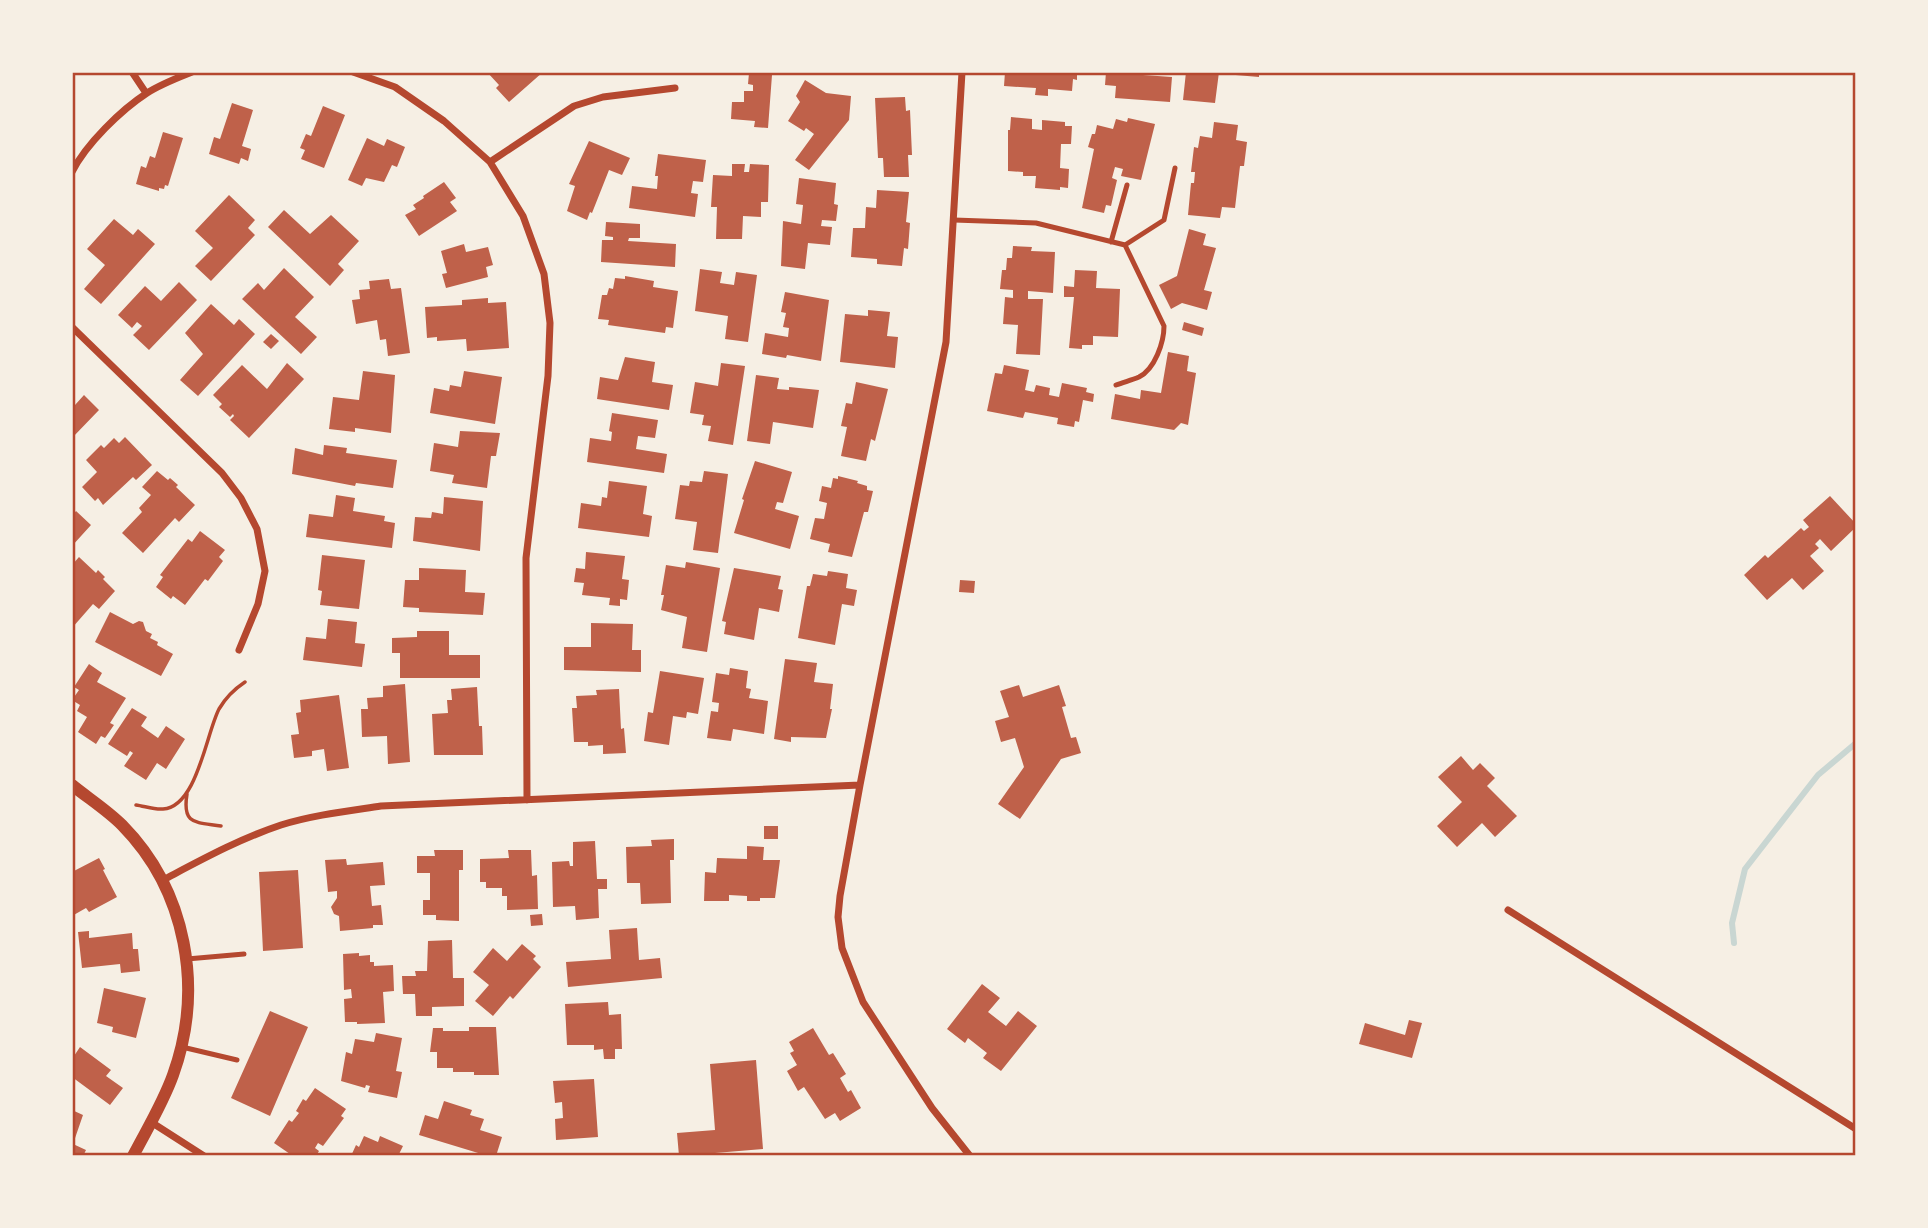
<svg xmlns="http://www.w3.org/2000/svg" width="1928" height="1228" font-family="'Source Sans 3',sans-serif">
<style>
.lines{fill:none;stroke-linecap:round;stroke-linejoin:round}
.stream{stroke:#c9d6d2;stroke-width:6}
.building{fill:#bf614a}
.path{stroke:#b5482f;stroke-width:3.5}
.service{stroke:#b5482f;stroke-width:5}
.minor{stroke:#b5482f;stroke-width:7}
.tertiary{stroke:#b5482f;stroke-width:12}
.neatline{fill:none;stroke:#b5482f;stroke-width:2.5}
</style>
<rect width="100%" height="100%" fill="#f6efe4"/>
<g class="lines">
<!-- stream -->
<path class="stream" d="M1734,943L1732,923L1745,869L1818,775L1856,743"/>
</g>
<!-- building -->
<path class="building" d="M487,72H543L509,102L496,88L499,85Z
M1005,72H1077V80L1073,79L1072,91L1048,89V96L1035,95L1036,88L1004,86Z
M1106,72H1143V75L1172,77L1170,102L1115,98L1116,86L1105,85Z
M1186,72H1219L1215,103L1183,100Z
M1224,72H1259V77L1224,74Z
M749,73L772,75L768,128L754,127L755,121L731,119L732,102H744V91H753V85L748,84Z
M805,80L826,93L851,96L849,120L809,170L795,160L814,134L806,128L804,131L788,121L800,102L796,96Z
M905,97L906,111L910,110L912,155H908L909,177H884L883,158H878L875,98Z
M232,103L253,110L242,146L251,149L248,161L241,158L239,164L209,154L214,137L220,139Z
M323,106L345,115L324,168L301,159L305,150L300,148L306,134L311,136Z
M1011,117L1032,119V129L1042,130V120L1065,122V126H1072L1071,144H1061L1060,168L1069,169L1068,188L1060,187V190L1035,188L1036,176H1023V172L1008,171V130H1010Z
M1128,118L1155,124L1141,180L1121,176L1123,169L1115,167L1112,178L1117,180L1111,206L1106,205L1104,213L1082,208L1094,149L1088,147L1092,134H1095L1097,125L1113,129L1116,119L1127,122Z
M1214,122L1238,125L1236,140L1247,142L1244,166H1240L1235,208L1222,207L1220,218L1188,215L1191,183H1194L1195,172H1191L1194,147L1198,148L1200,136L1212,138Z
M163,132L183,138L168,186L165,185L164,189L159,188V191L136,184L141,166L146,168L150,156L155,158Z
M367,138L384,146L387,139L405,147L397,167L392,165L384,182L366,178L362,186L348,180Z
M589,141L630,158L622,175L609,170L592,213L590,212L587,220L567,211L575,186L569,184Z
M658,154L706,160L703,182L693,181L691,193L698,194L695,217L629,208L632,186L657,189L658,176H655Z
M732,164H745L744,172H749L750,164L769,165L768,202H761V217L743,216L742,239H716L717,207H711L713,175L732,176Z
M799,178L836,183L834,204L838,205L836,221L822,220L821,226L832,227L830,245L808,243L805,269L781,266L783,221L801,224L803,205L796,204Z
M444,182L456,198L450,202L457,211L419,236L405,215L416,209L413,205L424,198L423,196Z
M877,190L909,192L906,222L910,223L908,249L904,248L902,266L877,264V259L851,257L853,228H865L866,207L876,208Z
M229,195L255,220L248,228L255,235L211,281L195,266L213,248L195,231Z
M284,210L310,234L331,215L359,241L338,264L344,270L330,286L268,227Z
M114,219L133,235L138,229L155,244L101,304L84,289L105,265L87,249Z
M606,222L640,224V238H629L628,241L676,244L675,267L601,262L602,240H613V237L605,236Z
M1189,229L1206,234L1203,245L1216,248L1204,290L1212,292L1207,310L1182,303L1171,309L1159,285L1177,276Z
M464,244L466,252L488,247L493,265L486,267L488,277L446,288L442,274L447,273L441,251Z
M1013,246L1032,247L1031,251L1055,252L1053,293L1028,291V299H1043L1040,355L1016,354L1018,325L1003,324L1005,297L1013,298V290L1000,289L1002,270H1006L1007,258H1012Z
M284,268L314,297L295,317L317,337L301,354L242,299L258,283L264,290Z
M700,269L722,272L720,283L734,285L736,272L757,275L748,342L725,339L728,316L695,311Z
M1075,270L1097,271L1096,288L1120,289L1118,337L1093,336V345H1082V349L1069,348L1074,297H1064V286L1074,287Z
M625,276L654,281L653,287L678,291L673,328L666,327L665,333L608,325L609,320L598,319L602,295H607L609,288L613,289L615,278L625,279Z
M389,279L391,289L401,288L410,353L388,356L386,339L380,340L377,320L356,324L352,300L360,299L359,290L370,289L369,281Z
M179,282L197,300L149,350L133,335L142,326L137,322L132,328L118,315L145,286L161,301Z
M785,292L829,300L821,361L787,355L786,358L762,354L765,333L788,337L789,328L783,327L786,313L781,312Z
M488,298V303L506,302L509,348L467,351L466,339L437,341V337L427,338L425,307L462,305V300Z
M211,304L234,325L239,319L255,334L198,396L180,380L203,354L185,333Z
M868,310L890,312L887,336L898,337L895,368L840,362L845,314L868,316Z
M1184,322L1204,328L1202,336L1182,330Z
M271,334L279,341L271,349L263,342Z
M1168,352L1189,356L1187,371L1196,373L1188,425L1181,423L1174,430L1111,419L1115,394L1140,399L1141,390L1161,393Z
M625,357L655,362L652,382L673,385L669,410L597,399L600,377L618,380Z
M287,363L304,379L249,438L230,420L234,416L233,414L230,417L219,407L222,404L213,395L242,365L267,389Z
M721,363L745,366L733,445L708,441L711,426L702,425L704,415L690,413L695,382L718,386Z
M1004,365L1029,370L1025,390L1034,392L1036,385L1050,388L1049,395L1059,397L1062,383L1087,388L1086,392L1094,394L1093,402L1083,400L1079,422L1075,421L1074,427L1057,424L1058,418L1025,412L1023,418L987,411L995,373L1002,374Z
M363,371L395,375L391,433L355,428V432L329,429L333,397L359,400Z
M464,371L502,377L495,424L430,413L434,388L449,391L450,385L461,387Z
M756,375L779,378L777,389L789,390V387L819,390L813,428L773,422L770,444L747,441Z
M856,382L888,389L875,441L871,439L866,461L841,456L847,427L841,426L846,403L852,404Z
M84,395L99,410L72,438V402L75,405Z
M612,413L658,420L655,438L638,436L636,449L667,454L664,473L587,462L590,438L611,441L612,432L609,431Z
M460,431L500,433L496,456H491L487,488L452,483L454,475L430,471L434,443L458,447Z
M125,437L152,465L136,480L133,477L103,505L98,498L95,501L82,487L97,472L86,460L101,445L104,448L114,438L119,443Z
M324,445L347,448L346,453L397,460L393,488L356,483L355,486L292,474L295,448L323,455Z
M755,461L792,472L783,503L777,502L775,509L799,516L790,549L734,533L744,500L742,499Z
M157,471L168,480L170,478L178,485L176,487L195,505L179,522L175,518L143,553L122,533L142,512L139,508L151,495L142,487Z
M704,471L728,474L718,553L693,550L697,522L675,519L680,485L689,486L690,481L702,482Z
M838,476L858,481L857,483L867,486V490L873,491L868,512H864L852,557L828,552L830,544L810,539L815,518L824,519L827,503L819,501L822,486L831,488L833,478L838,479Z
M609,481L647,486L643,514L652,516L649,537L578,528L581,503L601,506L602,497L607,498Z
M336,495L355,498L353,511L385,516L384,521L395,523L392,548L306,537L309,514L333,517Z
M1830,496L1856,524V527L1831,551L1820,539L1815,544L1819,548L1810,556L1824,571L1803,590L1792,578L1767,600L1744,575L1765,555L1768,558L1801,528L1804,531L1809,527L1803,520Z
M444,497L483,501L480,551L413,541L415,517L431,518L432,512L443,514Z
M76,511L91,525L72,546V516Z
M200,531L225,550L219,557L223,561L208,581L205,579L185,605L173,596L171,599L156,587L163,577L160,575L188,539L192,542Z
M586,552L625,556L622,579L629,580L627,600L620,599V606L609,605L610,598L582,595L584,583L574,582L576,568L585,569Z
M322,555L365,560L359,609L320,605L322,591L318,590Z
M79,557L96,573L98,570L105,577L103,579L115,591L99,609L93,604L72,628V565Z
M686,562L720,568L707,652L682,648L687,617L661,610L664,595H661L666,565L685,568Z
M419,568L466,570L465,592L485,593L483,615L419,612V608L403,607L405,580H419Z
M734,568L781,576L778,589L783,590L779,612L759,608L754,640L724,634L726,622L722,621Z
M828,571L848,574L846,588L857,590L854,606L842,604L835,645L798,638L807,586H810L813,574L827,576Z
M960,580L975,581L974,593L959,592Z
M110,612L133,624L139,621L143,622L146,631L152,634L150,638L158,642L157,645L173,654L161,676L95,642Z
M328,619L357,622L355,643L365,644L362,667L303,660L306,637L326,639Z
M591,623L633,624L632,650H641V672L564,670V647H591Z
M417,631H449V655H480V678H400V653H392V638L417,637Z
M785,659L817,663L814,682L833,684L830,709H832L826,738L791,737V742L774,739Z
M89,664L102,673L97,682L126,698L110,723L114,725L105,738L101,736L96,744L78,732L87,717L77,711L80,705L72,700L79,690L74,687Z
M730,668L748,671L746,688L751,689L749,698L768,701L764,734L733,729L731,741L707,738L711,711L718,712L719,703L712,702L716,673L729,675Z
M660,671L704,678L698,714L687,712L686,718L673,716L669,745L644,741L648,712L653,713Z
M405,684L410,762L388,764L387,736L362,737L361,709H368L367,698L383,697V686Z
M1019,685L1023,697L1059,685L1066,706L1062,707L1071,738L1076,737L1081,753L1061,759L1020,819L998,804L1024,767L1015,738L1001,742L995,721L1009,717L1000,691Z
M477,687L479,726H482L483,755H434L432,714L448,713L447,700H452L451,689Z
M619,689L621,729L624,728L626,753L603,754V745L588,746V742H574L572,708H577L576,696L597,695L596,690Z
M339,695L349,768L327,771L324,749L312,751V756L294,758L291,735L299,734L296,713L301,712L300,700Z
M132,708L147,717L141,726L158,738L166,726L185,739L166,769L157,763L146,780L124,766L133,753L130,751L127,756L108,744Z
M1461,756L1473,770L1480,763L1495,778L1487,786L1517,816L1495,837L1482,823L1457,847L1437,826L1462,802L1438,777Z
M764,826H778V839H764Z
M674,839V860H670L671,903L641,904L640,883H627L626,847L652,846L651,840Z
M595,841L597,879H607V889H598L599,918L576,920L575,906L553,907L552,862L569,861L570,866H573V842Z
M747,846L764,847L763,860H780L775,898H760V901H747V896L729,895V901H704L705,872L716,873L717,858L747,859Z
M434,850H463V870H459V921L436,920V915H423V900H430V873H417V856H435Z
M508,850H531L532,876L537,875L538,909L507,910V896H502V888H486V882H480V859L509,858Z
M99,858L105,869L103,870L117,897L89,912L86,908L72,916V872Z
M346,859L347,865L383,862L385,885L370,886L372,906L381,905L383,925H373V928L340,931L339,916L334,914L331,907L337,898V891L328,892L325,860Z
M298,870L303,948L263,951L259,872Z
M542,914L543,925L531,926L530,915Z
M637,928L639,960L660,958L662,978L568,987L566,962L611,959L609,930Z
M89,931V938L132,933L133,949H138L140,971L121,973L120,964L82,968L78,932Z
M452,940L453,978H464V1006L432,1007V1016H416L415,994H403L402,976H416L415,971H427L428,941Z
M522,944L536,956L533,959L541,967L513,999L510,996L493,1016L475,1001L489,985L473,972L493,948L507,961Z
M359,953V956L370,955V962H374V966L393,965L394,991L383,992L385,1023L357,1024V1022H345L344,999L352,998L351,989L344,990L343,954Z
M982,984L1000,998L988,1012L1006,1026L1018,1011L1037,1026L1001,1071L983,1058L987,1053L968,1038L965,1043L947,1029Z
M104,988L146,998L136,1038L112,1032L113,1027L97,1023Z
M608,1002L609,1015L621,1014L622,1049H615V1059H604L603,1049L594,1050V1045H567L565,1004Z
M270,1011L308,1027L270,1116L231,1098Z
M1409,1020L1422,1023L1412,1058L1359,1044L1365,1023L1405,1035Z
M469,1027H496L499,1075H474V1072H453V1068H437V1052H430L433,1028H443V1031H469Z
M813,1028L829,1055L833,1053L846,1074L840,1078L848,1092L851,1090L861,1108L840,1121L835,1113L825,1119L804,1087L798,1091L787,1071L797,1065L790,1053L794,1051L789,1042Z
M376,1033L402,1038L396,1071L402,1072L397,1098L368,1092L370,1086L366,1085L365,1088L341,1081L346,1052L352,1054L355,1039L374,1042Z
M80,1047L111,1070L106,1076L123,1088L110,1105L72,1077V1059Z
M756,1060L763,1149L679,1156L677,1133L715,1130L710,1064Z
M594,1079L598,1137L556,1140L555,1119L563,1118L562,1102L555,1103L553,1081Z
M315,1088L346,1109L341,1116L344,1118L323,1146L318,1143L315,1148L319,1151L316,1156H288L290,1154L274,1143L289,1120L292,1122L299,1113L296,1111L303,1099L306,1101Z
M444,1101L472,1110L470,1115L484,1119L480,1130L502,1137L496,1156H488L419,1135L425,1115L438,1119Z
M72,1110L83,1115L73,1144L86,1150L83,1156H72Z
M364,1136L378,1142L380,1136L403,1146L398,1156H351L356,1145L359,1147Z"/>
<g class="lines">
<!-- path -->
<path class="path" d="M187,794C182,825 195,822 221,826
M136,805C144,806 155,810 163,809C197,807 206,734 219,709C226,697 233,690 245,682"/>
<!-- service -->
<path class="service" d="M954,220L1036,223L1125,245L1164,220L1175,168
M1111,242L1127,185
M1116,385C1124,382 1132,380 1139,377C1155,369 1164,342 1164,326L1125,245
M187,959L244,954
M182,1047L237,1060"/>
<!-- minor -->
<path class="minor" d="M132,72L146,93
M353,72L395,87L444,121L490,162L523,216L544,274L550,323L548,376L526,558L527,800
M962,72L946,342L860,785L840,896L838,917L842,948L863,1002L932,1108L970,1156
M490,162L574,106L603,97L675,88
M72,172C86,144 121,110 147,93C161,84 177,78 192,72
M72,327L222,473L241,498L257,529L265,571L258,604L239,650
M163,880C201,860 239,839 281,825C313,815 348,811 381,806L860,785
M1508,910L1856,1129
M151,1122L204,1156"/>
<!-- tertiary -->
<path class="tertiary" d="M72,785C88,798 107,810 122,825C187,891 204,989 173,1075C163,1103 147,1129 133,1156"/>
</g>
<!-- border -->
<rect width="1928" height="1228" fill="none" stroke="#f6efe4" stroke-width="147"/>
<rect x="74" y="74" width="1780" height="1080" class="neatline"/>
</svg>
